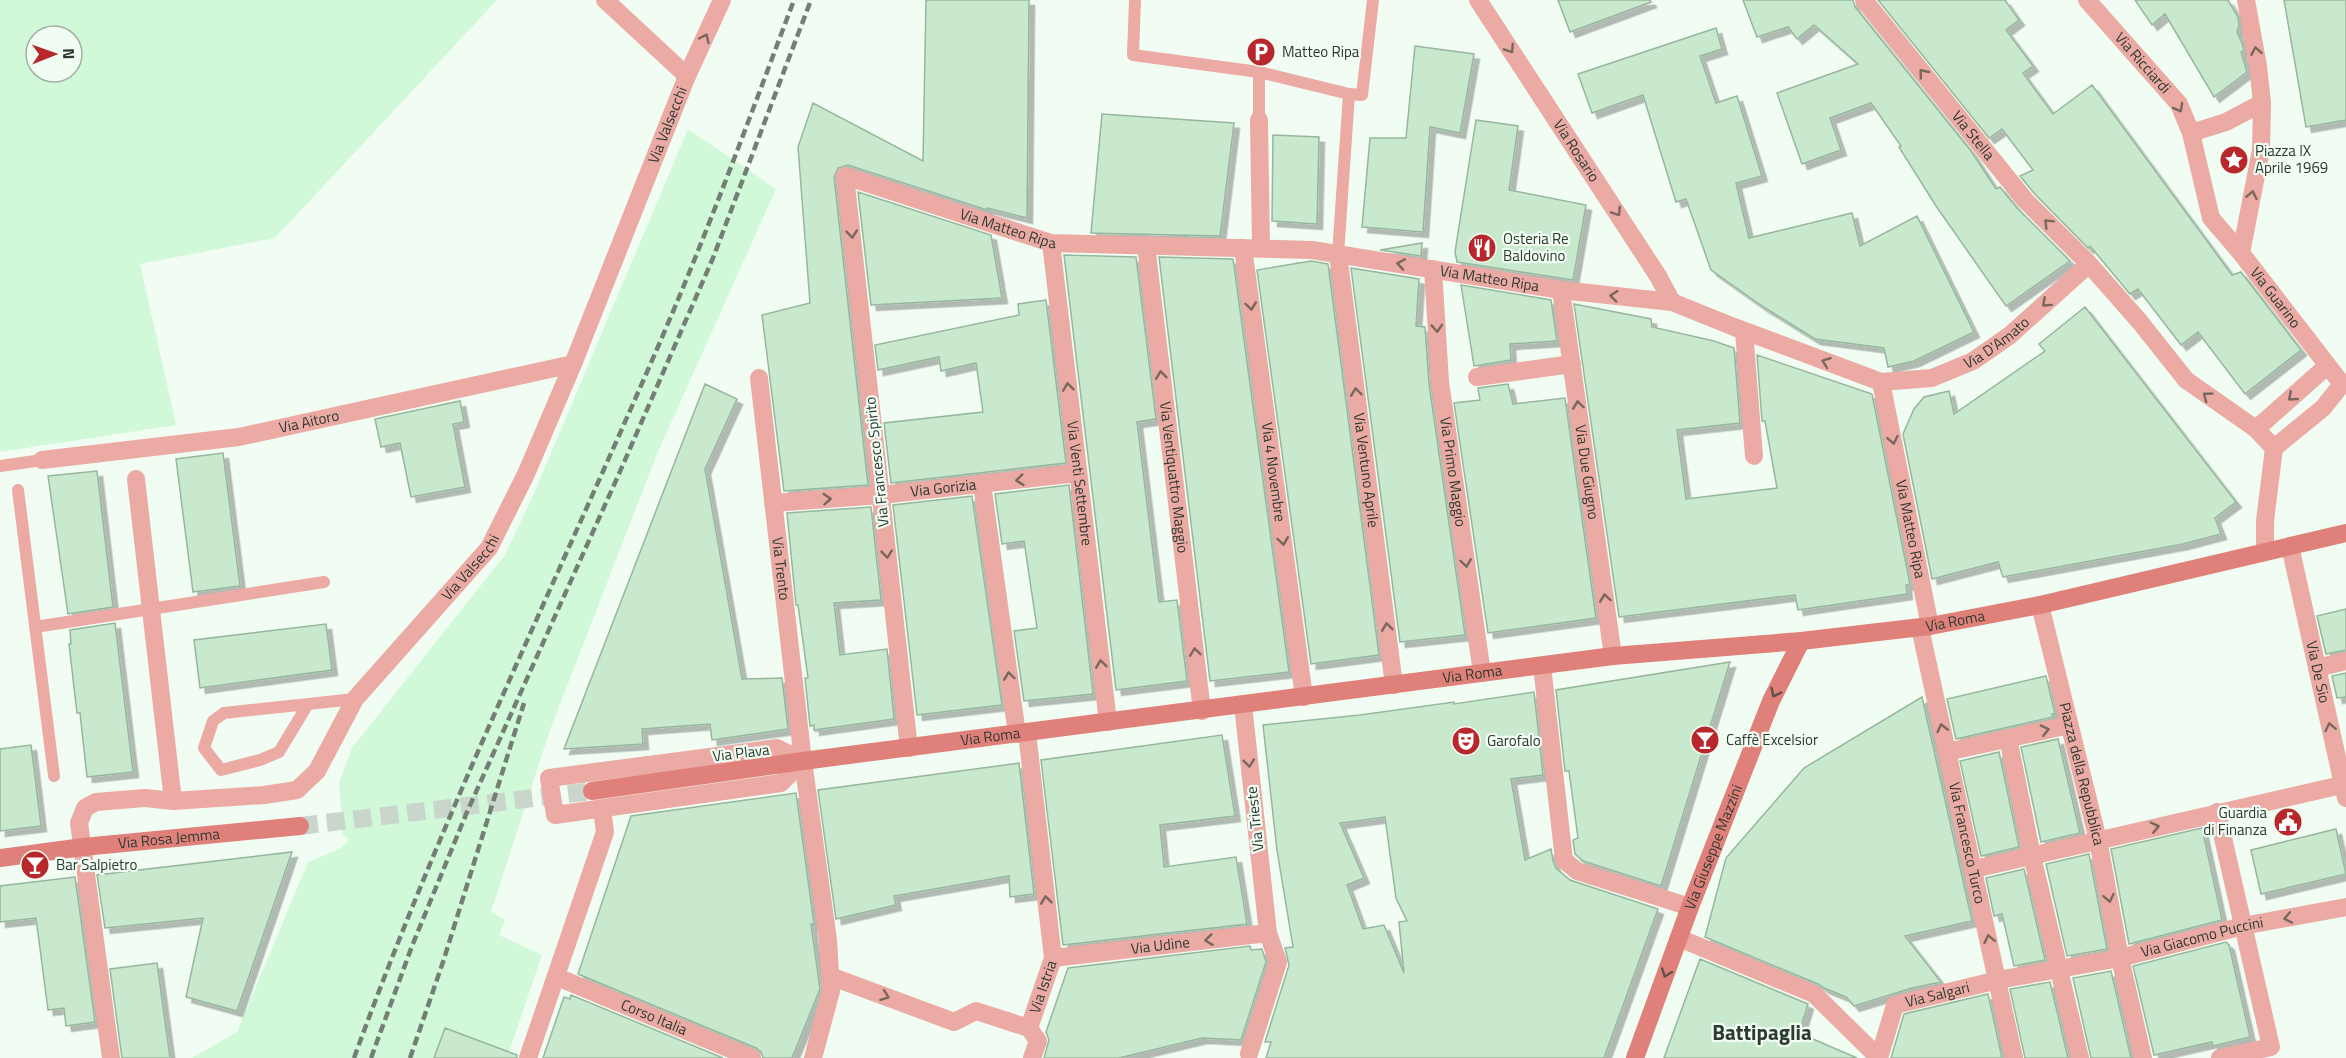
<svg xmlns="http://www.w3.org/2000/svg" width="2346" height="1058" font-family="'Titillium Web',sans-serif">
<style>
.built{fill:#d1f9d9;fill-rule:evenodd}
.building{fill:#c9e9cf;stroke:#97b69d;stroke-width:1.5;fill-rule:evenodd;filter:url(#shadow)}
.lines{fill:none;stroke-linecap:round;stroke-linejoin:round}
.secondary-tunnel{stroke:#cad6cc;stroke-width:18;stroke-dasharray:18 9;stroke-linecap:butt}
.service{stroke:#ebaaa4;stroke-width:12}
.pedestrian{stroke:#ebaaa4;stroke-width:18}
.minor{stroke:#ebaaa4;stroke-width:18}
.secondary{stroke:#df817a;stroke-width:18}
.rail{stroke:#737f75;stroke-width:4.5;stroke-dasharray:9 4.5;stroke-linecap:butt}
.oneway{stroke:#79675e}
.oneway2{stroke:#624f46}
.labels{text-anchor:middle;stroke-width:4.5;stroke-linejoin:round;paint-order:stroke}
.poi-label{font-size:15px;fill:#2d3a30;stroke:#f1fdf3;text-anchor:start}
.street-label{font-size:15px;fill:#2d3a30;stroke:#f1fdf3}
.district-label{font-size:21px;font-weight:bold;fill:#2d3a30;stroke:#f1fdf3}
</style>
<defs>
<filter id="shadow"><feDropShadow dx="5.5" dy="5.5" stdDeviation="0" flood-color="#0004"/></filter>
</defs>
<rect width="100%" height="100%" fill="#f1fdf3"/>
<!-- built -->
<path class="built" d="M0,0H497L275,238L140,264L176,425L0,452ZM36,36H72V72H36Z
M688,129L776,189L657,454L550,730L491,912L505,920L499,935L542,955L507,1058H192L237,1032L308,862L341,848L349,840L343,835L339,783L352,748L504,556L532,498Z"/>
<!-- building -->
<path class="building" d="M926,0H1029L1027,218L987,208V210L848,165L838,168L834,177L868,485L784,491L762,315L810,303L798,147L813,103L923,161Z
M1558,0H1650L1651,2L1570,32Z
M1743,0H1853L1855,7L1971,151L1996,189L2000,187L2017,208L2070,261L2006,306L1936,206L1899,147L1901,146L1871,103L1830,118L1841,150L1802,164L1777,93L1858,64L1814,25L1797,39L1788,27L1757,37Z
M1878,0H2005L2019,20L2006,30L2033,66L2023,73L2053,114L2092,85L2232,275L2241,272L2301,350L2245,394L2198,332L2181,345L2138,289L2130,294L2090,246L2088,248L2033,192L2020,176L2033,170L2002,129L1989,138Z
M2135,0H2228L2238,17L2239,26L2237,32L2242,43L2244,50L2241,52L2247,72L2214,97L2165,14L2152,25Z
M2284,0H2346V120L2306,127Z
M1716,28L1722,49L1700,56L1716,103L1737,96L1762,176L1736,183L1749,238L1852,213L1860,246L1917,216L1974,332L1914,361L1888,367L1884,348L1815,339L1762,306L1711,270L1686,199L1676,202L1643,95L1592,113L1578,74Z
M1415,46L1474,54L1460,133L1430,127L1423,232L1362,227L1370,138H1406Z
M1102,114L1234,123L1220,236L1091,233Z
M1476,120L1518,126L1509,190L1586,205L1573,280L1457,262L1455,252Z
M1273,135L1319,137L1317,224L1272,221Z
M858,192L991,235L1002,298L871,305Z
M1422,243L1421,256L1380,250Z
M1064,255L1136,257L1156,419L1137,422L1159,602L1177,600L1187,681L1116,690Z
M1159,257L1233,259L1289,672L1210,681Z
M1311,261L1328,264L1379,655L1311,664L1257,270Z
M1351,268L1419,279L1416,326L1425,327L1429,384L1465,635L1400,642Z
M1461,285L1551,300L1557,341L1510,344L1511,360L1474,366Z
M1046,300L1066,463L891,483L884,423L983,412L976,363L941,371L939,357L878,370L875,345L1019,315L1018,304Z
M1574,304L1651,319L1652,327L1714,341L1734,348L1740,423L1677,430L1686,499L1777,488L1765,421H1762L1757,355L1872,394L1910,584L1906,585L1907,594L1798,610L1795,595L1619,617Z
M2085,307L2236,502L2215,518L2221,534L2183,544L2003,577L1998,562L1932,579L1903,434L1914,409L1924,397L1949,391L1954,414L2045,351L2039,344Z
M705,384L737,399L705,469L742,679L782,678L788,729L712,740L710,724L642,729L643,744L564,749Z
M1508,384L1513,404L1565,398L1596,618L1488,633L1454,403L1480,400L1478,388Z
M460,401L464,422L453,424L465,487L411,497L400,443L381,447L375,419Z
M223,453L240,586L193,592L176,459Z
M97,471L113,607L68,614L48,476Z
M1069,485L1093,694L1024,701L1014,631L1037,628L1024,541L1002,544L995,494Z
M972,496L1002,705L917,715L893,505Z
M871,507L881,600L834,603L840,655L887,649L894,719L814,730V725L810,726L805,678H808L798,605H796L787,513Z
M2346,609V650L2326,654L2317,616Z
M115,623L133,772L87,777L80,713H77L69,644H71L70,630Z
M326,624L332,670L200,688L194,640Z
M1730,662L1661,886L1583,861L1575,854L1573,840L1578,838L1569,771H1565L1556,690Z
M2346,673V697L2337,698L2332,676Z
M2046,676L2055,714H2052L2053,717L1956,739L1947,699Z
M1534,692L1543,775L1511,779L1525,860L1551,849L1553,861L1556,868L1570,880L1658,909L1604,1058H1266L1271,1042H1265L1289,965L1285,948L1293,947L1277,850L1263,725L1360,715L1454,702V704ZM1385,817L1396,898L1407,921L1399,922L1404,973L1384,925L1363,929L1347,885L1364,878L1340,823Z
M1922,697L1972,921L1905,936L1941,982L1912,988L1854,1006L1846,997L1824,988L1818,984L1705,937L1726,858L1804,768Z
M1222,735L1235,816L1160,825L1164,867L1236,857L1247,924L1063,945L1041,760Z
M2058,739L2080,833L2041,842L2021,747Z
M31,745L41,826L0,831V749Z
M1999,752L2019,847L1981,856L1960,761Z
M1019,763L1034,894L1010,897L1009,876L894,896L896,905L836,919L818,790Z
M796,793L814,924H811L820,989L792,1058H763L761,1052L756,1048L578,974L631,816Z
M2202,828L2222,920L2129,944L2111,849Z
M2336,829L2346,874L2261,894L2251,850Z
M292,852L237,1011L186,997L203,918L105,928L97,875Z
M2089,854L2107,949L2067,956L2046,864Z
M2024,869L2045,960L2014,966L2002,914L1994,916L1986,878Z
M75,877L95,1022L66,1026L64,1008L48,1010L36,918L0,922V886Z
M2226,942L2229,945L2250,1037L2213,1046L2212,1042L2154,1055L2133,966Z
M1250,946L1251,950L1262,949L1266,962L1241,1040L1202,1038L1119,1058H1044L1049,1040L1046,1032L1068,968Z
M1700,959L1808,1004L1799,1033L1857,1058H1664Z
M157,963L170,1058H122L110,969Z
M2111,971L2131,1058H2091L2073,978Z
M2050,982L2068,1058H2025L2010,989Z
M1988,994L2002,1058H1891L1904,1014Z
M571,995L723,1058H543L564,997L570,999Z
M445,1028L517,1055V1058H434Z"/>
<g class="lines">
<!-- secondary-tunnel -->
<path class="secondary-tunnel" d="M300,826L592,791"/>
<!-- service -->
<path class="service" d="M1135,0L1133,55L1259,72V120
M1259,72L1349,94L1362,95L1373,0
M1338,254L1349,94
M0,466L42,460
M18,490L54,776
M35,627L324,582
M308,704L279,752L260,760L221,770L204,748L213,721L224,713L355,699"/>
<!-- pedestrian -->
<path class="pedestrian" d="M2008,738L2032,856L2080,1058
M1679,938L1814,994L1879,1058
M1029,1028L1038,1041L1032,1058
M1249,1054L1278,962L1268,933"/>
<!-- minor -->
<g class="minor">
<path d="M605,0L687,76"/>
<path id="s1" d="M1478,0L1658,276L1672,302"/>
<path id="s2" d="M1864,0L2025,200L2089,264L2140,322L2186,380L2256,429L2274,448"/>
<path id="s3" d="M2087,0L2179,104L2191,133L2211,218L2241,253L2342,384"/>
<path d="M1259,120L1261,248"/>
<path d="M2191,133L2226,122L2262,103"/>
<path id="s4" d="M1051,243L1108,722"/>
<path id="s5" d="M1146,245L1202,711"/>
<path id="s6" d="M1243,248L1304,697"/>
<path d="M2241,253L2261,150L2262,103L2258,66L2246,0"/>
<path id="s7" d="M1338,254L1394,685"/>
<path id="s8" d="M1433,269L1440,382L1482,673"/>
<path id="s9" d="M1561,290L1613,656"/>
<path d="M1744,331L1754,456"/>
<path d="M1477,377L1572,364"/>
<path id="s10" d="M759,378L803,761L828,940L831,991L813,1058"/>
<path id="s11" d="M1881,382L1930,626"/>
<path d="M2256,429L2327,366"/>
<path id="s12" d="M42,460L239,437L573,364"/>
<path d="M136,479L173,801"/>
<path d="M982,484L1017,734"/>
<path id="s13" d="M773,503L881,495L1078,473"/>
<path id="s14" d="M2290,546L2346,798"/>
<path d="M2265,552V521L2274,448L2323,408L2342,384"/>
<path id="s15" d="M2040,605L2098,840L2120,958L2143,1058"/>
<path id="s16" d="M1920,628L2014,1058"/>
<path d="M1542,666L1564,860L1577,871L1690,907"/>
<path d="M2317,668L2346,661"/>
<path d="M777,748L803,761L781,783L555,815L549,778Z"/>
<path id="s17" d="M909,748L845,176L1051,243L1312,250L1561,290L1672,302L1734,327L1881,382L1932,378L1973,361L2009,336L2089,264"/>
<path d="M1947,752L2069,725"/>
<path d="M2217,812L2271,1047L2220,1058"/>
<path d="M1974,869L2346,784"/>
<path id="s18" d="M1053,958L1268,933L1243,705"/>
<path id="s19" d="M830,976L954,1022L976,1011L1029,1028L1053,958L1027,733"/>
<path id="s20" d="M557,977L752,1058"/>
<path id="s21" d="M111,1058L79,823L85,808L96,802L145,798L173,801L264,795L297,790L317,771L355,699L489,548L526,474L573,364L687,76L722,0"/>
<path d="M528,1058L605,832L602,809"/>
<path id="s22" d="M1879,1058L1895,1005L1998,980L2120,958L2243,926L2346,907"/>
</g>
<!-- secondary -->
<g class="secondary">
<path id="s23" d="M592,791L803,761L1613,656L1801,641L1930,626L2040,605L2346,533"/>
<path id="s24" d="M0,858L83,847L300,826"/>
<path id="s25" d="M1635,1058L1690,907L1771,701L1801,641"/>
</g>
<!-- rail -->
<path class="rail" d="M354,1058C442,816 555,584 657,349C707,234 750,117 794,0
M371,1058L412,946L467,812L618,476L713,258L811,0
M410,1058L443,962L524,703"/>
</g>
<!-- one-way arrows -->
<defs><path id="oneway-chevron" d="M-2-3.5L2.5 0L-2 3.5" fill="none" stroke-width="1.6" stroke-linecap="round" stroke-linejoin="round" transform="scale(1.5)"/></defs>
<g class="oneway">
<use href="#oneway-chevron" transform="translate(705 38) rotate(-65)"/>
<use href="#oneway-chevron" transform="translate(1510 49) rotate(57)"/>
<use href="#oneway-chevron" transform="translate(2256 51) rotate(-100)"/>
<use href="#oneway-chevron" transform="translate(1923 73) rotate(-129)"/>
<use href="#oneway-chevron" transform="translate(2179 108) rotate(61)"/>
<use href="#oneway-chevron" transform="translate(2252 195) rotate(-78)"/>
<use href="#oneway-chevron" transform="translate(1617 212) rotate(57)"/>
<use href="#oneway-chevron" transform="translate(2048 223) rotate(-135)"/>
<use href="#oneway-chevron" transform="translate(852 234) rotate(84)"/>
<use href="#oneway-chevron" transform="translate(1401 264) rotate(-171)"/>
<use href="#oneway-chevron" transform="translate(1614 296) rotate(-174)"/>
<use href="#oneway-chevron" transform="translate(2046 303) rotate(138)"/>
<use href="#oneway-chevron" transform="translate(1251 306) rotate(82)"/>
<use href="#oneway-chevron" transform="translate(1437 328) rotate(86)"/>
<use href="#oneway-chevron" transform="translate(1826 362) rotate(-160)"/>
<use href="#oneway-chevron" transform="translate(1161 375) rotate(-97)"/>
<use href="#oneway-chevron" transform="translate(1068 387) rotate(-97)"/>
<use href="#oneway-chevron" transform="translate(1356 392) rotate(-97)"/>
<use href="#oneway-chevron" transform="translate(2207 396) rotate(-143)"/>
<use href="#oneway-chevron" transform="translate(2292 397) rotate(139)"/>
<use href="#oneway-chevron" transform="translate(1578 405) rotate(-98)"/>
<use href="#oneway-chevron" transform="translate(1893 440) rotate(79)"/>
<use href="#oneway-chevron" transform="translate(1020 480) rotate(174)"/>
<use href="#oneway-chevron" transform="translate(827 499) rotate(-4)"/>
<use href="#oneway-chevron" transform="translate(1283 541) rotate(82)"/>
<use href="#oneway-chevron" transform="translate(887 554) rotate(84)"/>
<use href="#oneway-chevron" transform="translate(1466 563) rotate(82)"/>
<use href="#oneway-chevron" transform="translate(1605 598) rotate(-98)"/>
<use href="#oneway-chevron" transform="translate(1387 627) rotate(-97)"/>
<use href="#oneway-chevron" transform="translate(1195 652) rotate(-97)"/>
<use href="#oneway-chevron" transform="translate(1101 664) rotate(-97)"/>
<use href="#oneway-chevron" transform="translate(1009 676) rotate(-98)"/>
<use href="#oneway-chevron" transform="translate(2330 727) rotate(-102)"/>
<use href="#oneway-chevron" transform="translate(1942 728) rotate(-103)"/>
<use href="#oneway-chevron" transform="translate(2045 730) rotate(-13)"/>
<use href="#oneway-chevron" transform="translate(1249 763) rotate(84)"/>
<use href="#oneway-chevron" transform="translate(2155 827) rotate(-13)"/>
<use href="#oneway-chevron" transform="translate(2109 898) rotate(79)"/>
<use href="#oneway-chevron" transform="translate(1046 900) rotate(-97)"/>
<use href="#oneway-chevron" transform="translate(2288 918) rotate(169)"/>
<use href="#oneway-chevron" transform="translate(1989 939) rotate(-102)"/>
<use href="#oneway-chevron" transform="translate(1209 940) rotate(173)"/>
<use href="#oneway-chevron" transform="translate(885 996) rotate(20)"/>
</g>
<g class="oneway2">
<use href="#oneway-chevron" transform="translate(1775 693) rotate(116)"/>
<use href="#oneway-chevron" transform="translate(1666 973) rotate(110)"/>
</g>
<!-- icons -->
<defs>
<g id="parking-disc" transform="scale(1.5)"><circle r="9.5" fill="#b7272c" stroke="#f1fdf3"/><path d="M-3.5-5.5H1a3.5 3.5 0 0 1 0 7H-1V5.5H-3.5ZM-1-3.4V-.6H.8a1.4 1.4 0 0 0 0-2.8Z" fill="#fff"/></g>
<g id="sight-disc" transform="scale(1.5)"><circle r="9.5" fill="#b7272c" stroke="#f1fdf3"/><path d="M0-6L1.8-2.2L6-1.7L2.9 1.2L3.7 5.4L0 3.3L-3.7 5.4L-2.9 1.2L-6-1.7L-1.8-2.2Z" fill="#fff"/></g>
<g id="restaurant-disc" transform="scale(1.5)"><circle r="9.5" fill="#b7272c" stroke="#f1fdf3"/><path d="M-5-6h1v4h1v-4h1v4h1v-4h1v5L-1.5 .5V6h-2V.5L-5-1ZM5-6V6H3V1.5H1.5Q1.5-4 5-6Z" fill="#fff"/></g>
<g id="bar-disc" transform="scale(1.5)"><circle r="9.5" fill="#b7272c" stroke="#f1fdf3"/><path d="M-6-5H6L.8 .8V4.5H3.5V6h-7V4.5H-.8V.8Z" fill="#fff"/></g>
<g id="theatre-disc" transform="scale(1.5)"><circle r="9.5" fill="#b7272c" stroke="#f1fdf3"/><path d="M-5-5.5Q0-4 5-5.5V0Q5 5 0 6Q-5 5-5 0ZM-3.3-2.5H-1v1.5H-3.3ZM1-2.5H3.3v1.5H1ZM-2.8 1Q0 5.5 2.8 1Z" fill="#fff"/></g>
<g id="civic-disc" transform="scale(1.5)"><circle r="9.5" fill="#b7272c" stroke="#f1fdf3"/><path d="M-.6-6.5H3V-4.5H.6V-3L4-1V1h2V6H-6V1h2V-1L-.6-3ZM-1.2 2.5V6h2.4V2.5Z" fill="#fff"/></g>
</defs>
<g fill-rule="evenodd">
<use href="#parking-disc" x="1261" y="52"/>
<use href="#sight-disc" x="2234" y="160"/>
<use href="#restaurant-disc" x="1482" y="248"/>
<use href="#bar-disc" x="1705" y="740"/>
<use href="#theatre-disc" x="1466" y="741"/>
<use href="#civic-disc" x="2288" y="822"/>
<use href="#bar-disc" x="35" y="865"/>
</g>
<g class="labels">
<!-- poi labels -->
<g class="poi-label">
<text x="1282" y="57">Matteo Ripa</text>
<text x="2255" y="156">Piazza IX<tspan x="2255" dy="17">Aprile 1969</tspan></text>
<text x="1503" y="244">Osteria Re<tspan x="1503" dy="17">Baldovino</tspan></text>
<text x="1726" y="745">Caffè Excelsior</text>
<text x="1487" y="746">Garofalo</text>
<text x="2267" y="818" text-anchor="end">Guardia<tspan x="2267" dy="17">di Finanza</tspan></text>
<text x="56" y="870">Bar Salpietro</text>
</g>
<!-- street labels -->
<g class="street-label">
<text dy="5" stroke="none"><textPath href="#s3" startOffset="84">Via Ricciardi</textPath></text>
<text dy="5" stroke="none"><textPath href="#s21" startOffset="1238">Via Valsecchi</textPath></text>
<text dy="5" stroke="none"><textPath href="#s2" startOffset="174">Via Stella</textPath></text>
<text dy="5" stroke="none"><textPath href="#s1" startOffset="180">Via Rosario</textPath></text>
<text dy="5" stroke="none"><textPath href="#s17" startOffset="747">Via Matteo Ripa</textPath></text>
<text dy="5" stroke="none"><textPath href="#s17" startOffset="1233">Via Matteo Ripa</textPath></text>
<text dy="5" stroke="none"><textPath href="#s3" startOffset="360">Via Guarino</textPath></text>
<text dy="5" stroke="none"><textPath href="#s17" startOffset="1766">Via D'Amato</textPath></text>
<text dy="5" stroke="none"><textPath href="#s12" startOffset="270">Via Aitoro</textPath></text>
<text transform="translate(877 462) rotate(-96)" y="5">Via Francesco Spirito</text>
<text dy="5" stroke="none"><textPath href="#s7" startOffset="218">Via Ventuno Aprile</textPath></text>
<text dy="5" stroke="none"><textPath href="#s6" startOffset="226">Via 4 Novembre</textPath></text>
<text dy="5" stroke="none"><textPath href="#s8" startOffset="204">Via Primo Maggio</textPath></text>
<text dy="5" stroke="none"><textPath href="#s9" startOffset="184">Via Due Giugno</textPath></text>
<text dy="5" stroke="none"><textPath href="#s5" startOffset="234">Via Ventiquattro Maggio</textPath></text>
<text dy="5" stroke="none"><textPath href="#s4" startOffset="242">Via Venti Settembre</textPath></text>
<text dy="5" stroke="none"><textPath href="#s13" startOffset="171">Via Gorizia</textPath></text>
<text dy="5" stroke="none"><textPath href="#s11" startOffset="150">Via Matteo Ripa</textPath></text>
<text dy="5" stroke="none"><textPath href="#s21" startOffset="752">Via Valsecchi</textPath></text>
<text dy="5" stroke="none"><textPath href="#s10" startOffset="192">Via Trento</textPath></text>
<text dy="5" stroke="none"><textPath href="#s23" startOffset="1374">Via Roma</textPath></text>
<text dy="5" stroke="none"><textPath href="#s14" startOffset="129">Via De Sio</textPath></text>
<text dy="5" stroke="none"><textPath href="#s23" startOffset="888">Via Roma</textPath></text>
<text dy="5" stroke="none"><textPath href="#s23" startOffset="402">Via Roma</textPath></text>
<text transform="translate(741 753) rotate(-7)" y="5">Via Plava</text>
<text dy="5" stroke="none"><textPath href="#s15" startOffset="174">Piazza della Repubblica</textPath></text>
<text transform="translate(1255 819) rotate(-96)" y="5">Via Trieste</text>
<text dy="5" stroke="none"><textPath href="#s24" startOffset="170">Via Rosa Jemma</textPath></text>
<text dy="5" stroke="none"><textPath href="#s16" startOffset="220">Via Francesco Turco</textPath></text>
<text dy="5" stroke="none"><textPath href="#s25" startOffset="225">Via Giuseppe Mazzini</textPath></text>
<text dy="5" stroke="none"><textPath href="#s22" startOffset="370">Via Giacomo Puccini</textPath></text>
<text dy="5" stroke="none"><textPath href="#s18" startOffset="108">Via Udine</textPath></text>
<text dy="5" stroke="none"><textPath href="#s19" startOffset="256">Via Istria</textPath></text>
<text dy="5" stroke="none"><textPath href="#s22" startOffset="99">Via Salgari</textPath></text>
<text dy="5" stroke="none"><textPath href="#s20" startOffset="105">Corso Italia</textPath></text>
</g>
<!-- district labels -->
<g class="district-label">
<text x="1762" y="1040">Battipaglia</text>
</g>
</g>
<!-- north arrow -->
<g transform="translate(54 54) rotate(89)"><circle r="28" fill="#f1fdf3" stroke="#a3afa5" stroke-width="1.5"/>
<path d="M0-4.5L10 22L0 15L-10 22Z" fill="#b7272c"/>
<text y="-9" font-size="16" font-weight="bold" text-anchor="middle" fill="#2d3a30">N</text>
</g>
</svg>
